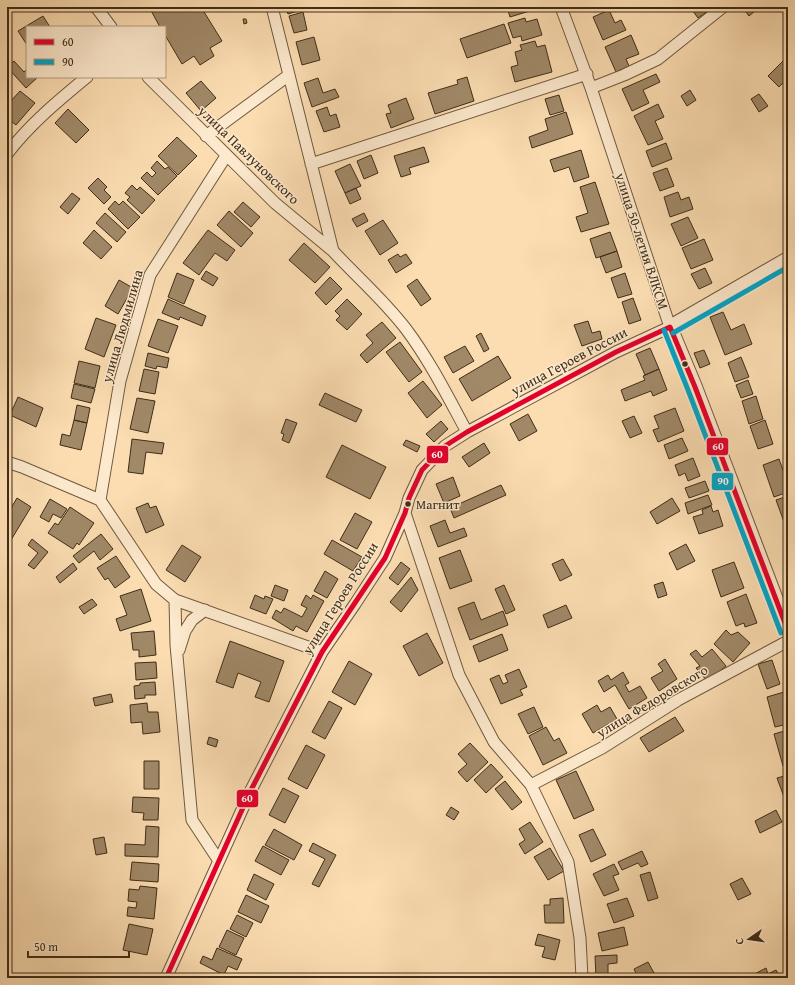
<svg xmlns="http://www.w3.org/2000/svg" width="795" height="985" font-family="'Gentium Book Plus',serif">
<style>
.building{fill:#a18968;stroke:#3f2d17}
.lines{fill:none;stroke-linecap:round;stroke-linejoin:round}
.minor-casing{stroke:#6e593e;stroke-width:13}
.tertiary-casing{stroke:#6e593e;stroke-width:16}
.minor{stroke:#fde9cd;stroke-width:11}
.tertiary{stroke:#fde9cd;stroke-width:14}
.bus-1-casing{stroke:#fde9cd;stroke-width:8}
.bus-2-casing{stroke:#fde9cd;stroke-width:8}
.bus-1{stroke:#e4002b;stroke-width:5}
.bus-2{stroke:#03a3c5;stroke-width:5}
.bus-dot{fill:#3f2d17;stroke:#fde9cd;stroke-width:1.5}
.labels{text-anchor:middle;stroke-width:3;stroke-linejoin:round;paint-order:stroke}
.bus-label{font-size:13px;fill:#3f2d17;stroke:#fde9cd;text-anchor:start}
.street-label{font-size:14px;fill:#3f2d17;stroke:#fde9cd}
.line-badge{stroke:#fde9cd;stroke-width:1.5}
.badge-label{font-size:11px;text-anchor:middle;font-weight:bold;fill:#fff}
</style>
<rect width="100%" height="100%" fill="#fcddb2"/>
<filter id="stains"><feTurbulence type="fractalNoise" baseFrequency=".005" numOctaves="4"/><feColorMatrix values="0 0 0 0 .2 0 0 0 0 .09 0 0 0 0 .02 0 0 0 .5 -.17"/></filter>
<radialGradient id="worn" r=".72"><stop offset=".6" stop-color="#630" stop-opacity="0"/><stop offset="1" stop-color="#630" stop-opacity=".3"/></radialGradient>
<!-- building -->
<path class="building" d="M42,7H52L45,12Z
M149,7H201L222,41L210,48L214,56L200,65L194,56L182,64L165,35V27H160Z
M285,7H311L288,14Z
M507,7H532L533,10L510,17Z
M592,7H606L594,12Z
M690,7H714L698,18Z
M742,7H760L749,16Z
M609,10L615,23L621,20L626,30L603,40L593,17Z
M303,12L307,30L294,33L289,16Z
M43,16L50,27H27V45L18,31Z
M525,18L526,22L537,19L542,35L522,41L521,36L513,38L508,23Z
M243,19H246L247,23L244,24Z
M504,24L511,43L467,58L460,39Z
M631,35L639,54L626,59L629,66L616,72L605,47Z
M314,37L320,60L302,65L296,42Z
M535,41L537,47L545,45L552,72L515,82L511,67L518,65L515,52L522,50L520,45Z
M785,59L788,62V84L785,81L779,87L768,76Z
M14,61L24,72L27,69V77H38L26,88L7,67Z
M656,74L660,82L643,90L649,103L632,111L622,89Z
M467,77L474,101L435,114L428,93L458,84L457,80Z
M318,78L323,93L335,89L339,97L312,107L304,83Z
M201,81L216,98L201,111L186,93Z
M690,90L696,100L687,106L681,96Z
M20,91L35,103L16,125L7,118V101L9,103Z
M759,94L768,106L759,112L751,99Z
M559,95L564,111L550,115L545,99Z
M406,98L414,119L391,128L386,114L391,113L388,105Z
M658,104L664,117L655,121L663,139L648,145L634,116Z
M327,107L330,116L336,114L340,127L324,132L316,111Z
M68,109L89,130L76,143L55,123Z
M566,112L573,134L532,148L529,137L548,130L545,119Z
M177,137L197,156L178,175L158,156Z
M666,143L672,159L652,167L646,151Z
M424,147L429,162L409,168L411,174L401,177L394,156Z
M581,150L589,177L574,182L569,167L554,172L550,160Z
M371,155L378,173L364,179L357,161Z
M157,161L165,169L168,167L177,176L158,195L141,178L147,172L152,177L156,173L151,168Z
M350,164L361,186L345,193L335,171Z
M667,168L674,186L660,191L653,173Z
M98,178L107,187L104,190L111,197L104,204L88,188Z
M595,182L609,224L581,232L576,217L588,213L580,187Z
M132,185L137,190L140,187L155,200L142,214L127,200L130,197L125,193Z
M356,188L361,199L350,204L345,193Z
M678,192L681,200L689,197L693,209L670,217L664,197Z
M72,193L80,199L68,214L60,207Z
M115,201L119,205L123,201L140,217L128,229L108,209Z
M243,202L260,217L251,227L234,212Z
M229,211L253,233L241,247L217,225Z
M105,213L126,232L117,242L96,223Z
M364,213L368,221L357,227L352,219Z
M688,217L698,238L681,246L671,224Z
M383,220L398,243L380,255L365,231Z
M94,230L112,247L101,259L83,243Z
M208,230L235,250L227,261L215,253L199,275L183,263Z
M610,232L617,251L596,258L590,239Z
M704,239L713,260L691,269L682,248Z
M304,243L330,267L315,283L289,260Z
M617,251L622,267L606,273L600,257Z
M398,254L400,257L406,254L412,263L396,273L388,260Z
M705,268L712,283L699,289L691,274Z
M206,271L218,278L213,286L201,279Z
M177,273L194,280L184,304L168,297Z
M625,273L632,294L618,298L611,278Z
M330,277L342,289L326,305L315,293Z
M417,279L431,299L421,306L407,286Z
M119,280L133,288L118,314L105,306Z
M633,298L641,320L629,324L622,302Z
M168,299L206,316L202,326L180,317L179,320L162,313Z
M347,299L362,314L347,330L336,320L340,316L335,311Z
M723,312L731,330L744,324L752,344L725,355L710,317Z
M96,318L116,325L104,357L85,349Z
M158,319L178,326L168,353L148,346Z
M588,321L592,333L600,331L602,339L582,346L574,325Z
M382,322L396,338L367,363L360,355L373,343L366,335Z
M481,333L489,349L484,352L476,336Z
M400,342L422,372L409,382L386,352Z
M465,346L474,361L453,373L444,357Z
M650,348L659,369L645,375L636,354Z
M704,350L710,364L700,368L694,353Z
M148,353L169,358L167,368L157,366L156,369L145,366Z
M498,356L511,378L472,401L459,379Z
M741,357L749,377L735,382L728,363Z
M79,361L100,366L95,388L74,383Z
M144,369L159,372L155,394L139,391Z
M659,369L667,390L653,396L651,391L625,401L621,390L645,380L643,376Z
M748,380L753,394L741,398L736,385Z
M423,381L442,405L427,418L408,393Z
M74,384L95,389L91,403L71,398Z
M325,393L362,410L356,422L319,405Z
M756,396L763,419L749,424L742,401Z
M18,397L43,408L36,427L10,415Z
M137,398L155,401L148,433L130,429Z
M77,405L90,408L87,423L74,420Z
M675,408L684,431L658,442L653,430L659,428L654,416Z
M528,414L537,431L519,441L510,424Z
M634,416L642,433L630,438L622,421Z
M286,419L297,423L289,443L282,440L284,434L281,433Z
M74,420L87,423L81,450L60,445L62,434L70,436Z
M765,420L773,444L758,449L750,426Z
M441,421L448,429L434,442L426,434Z
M682,438L688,451L669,459L664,445Z
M132,439L164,443L162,454L146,452L143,474L128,472Z
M406,440L420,446L417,452L403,445Z
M484,443L490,453L469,467L462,457Z
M342,445L386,467L370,499L326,477Z
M693,458L700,476L688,481L685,473L679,476L675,465Z
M779,459L788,484V492L774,497L763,465Z
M453,477L460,496L444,503L436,484Z
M705,481L709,491L689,498L685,488Z
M501,485L506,495L454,518L450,508Z
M708,495L712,505L688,514L685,503Z
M788,496V521L784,522L776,500Z
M17,498L31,507L11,540L7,537V515Z
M672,498L680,511L657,524L650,512Z
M50,499L67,509L61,518L53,514L49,522L40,517Z
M148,503L150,508L156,506L164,525L146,533L136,508Z
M711,506L713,512L718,510L723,526L699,534L693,517L703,514L702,510Z
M70,507L94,523L79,545L77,543L73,549L48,533L55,523L58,525Z
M355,513L372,522L357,549L340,540Z
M445,520L450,533L464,528L467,536L438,547L430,526Z
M101,534L113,549L100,560L94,551L79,563L73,556Z
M32,539L48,552L34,569L28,565L38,553L28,545Z
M332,540L362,557L353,571L324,554Z
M686,544L695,561L677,570L669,553Z
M182,545L201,557L185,582L166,570Z
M460,550L472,581L450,589L439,558Z
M116,556L130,577L115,588L108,578L105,580L97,568Z
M563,559L572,575L560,581L552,564Z
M401,562L410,569L398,585L389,578Z
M734,562L744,588L721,597L712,570Z
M73,563L77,569L60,583L56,577Z
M325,571L338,579L327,598L314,591Z
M411,577L418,590L401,612L390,602Z
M663,582L667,595L658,598L654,585Z
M275,585L288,590L284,601L271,596Z
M504,585L515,610L506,614L495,589Z
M141,589L151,621L120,631L116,619L127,615L120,596Z
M746,594L757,623L745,627L744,623L736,626L727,602Z
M255,595L264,599L265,596L273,599L266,614L250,608Z
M306,595L311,599L313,595L324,601L307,632L296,626L293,631L272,618L276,610L281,613L284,608L302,617L307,608L301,605Z
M92,599L97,605L84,614L79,607Z
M474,602L481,620L503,611L508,625L470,640L458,608Z
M566,605L572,618L548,628L543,615Z
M726,630L731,635L738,632L750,643L733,662L714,644Z
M154,631L156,655L139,657V650H133L131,633Z
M427,633L443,663L419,676L403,646Z
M502,634L508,650L479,662L473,646Z
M230,641L284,661L269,702L255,697L261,682L238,673L233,688L216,682Z
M712,649L726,666L707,681L696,668L700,666L690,654L696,650L702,657Z
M665,659L677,679L659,691L651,678L663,671L658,664Z
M772,660L780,684L767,689L758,664Z
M349,661L372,674L355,705L332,692Z
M156,662L157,678L136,680L135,663Z
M519,669L527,687L520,690L523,695L501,704L490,679L499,675L503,684L508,682L505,675Z
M623,672L629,683L625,685L629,692L640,686L647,698L629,709L615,685L604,692L598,681L608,675L611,680Z
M155,682L156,695H145V698L135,699L134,686L140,685V683Z
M784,692L788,707V724L775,727L767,697Z
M111,694L113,702L95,706L93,698Z
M329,701L342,708L325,739L312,732Z
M147,703L148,712H158L160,732L143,734L142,722L131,723L130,705Z
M597,705L601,712L610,707L617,719L593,733L582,714Z
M534,707L543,727L528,734L518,714Z
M675,717L684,731L649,752L640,738Z
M546,727L554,741L559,738L567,753L543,765L529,736Z
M788,730V764L783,766L774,734Z
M209,737L218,740L216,747L207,744Z
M470,743L488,762L467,782L458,772L467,764L458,754Z
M306,745L325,755L307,789L288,779Z
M144,761H159V789H144Z
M491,764L503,777L486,793L474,780Z
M576,771L594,810L574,819L556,780Z
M788,775V795L784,797L777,778Z
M505,781L522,802L512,810L495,789Z
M283,788L299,796L285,823L269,815Z
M133,797L159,798L158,820H143L144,813L132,812Z
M451,807L459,812L454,820L446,815Z
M776,810L782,822L760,833L755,821Z
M530,822L543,842L525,854L519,844L525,840L519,829Z
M146,826L159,827L158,857L125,856V844L145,845Z
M274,829L302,845L294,860L265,845Z
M593,829L606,855L591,862L579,835Z
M104,837L107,853L96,855L93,839Z
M313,843L336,855L319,887L312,884L325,859L309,851Z
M263,846L289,860L281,875L255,861Z
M550,848L564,871L548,880L534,857Z
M642,851L648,864L641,867L638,863L622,870L618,862Z
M132,862L159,864L158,882L130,880Z
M614,864L619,874L613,876L619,890L604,896L593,874Z
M650,872L658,898L648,901L640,875Z
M254,874L274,884L266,900L247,890Z
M742,878L751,894L738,900L730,884Z
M140,886L157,888L154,919L127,916L128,907L136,908L137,902L128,901L129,889L139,890Z
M246,895L269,906L261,923L238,912Z
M563,898L564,923H545L544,905H550V899Z
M627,898L634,916L614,923L607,904Z
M237,915L253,923L246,937L230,929Z
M129,924L153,929L147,955L123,950Z
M624,927L628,945L602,951L598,933Z
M227,930L244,938L236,955L219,947Z
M538,934L560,940L555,960L542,957L545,947L535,945Z
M217,948L242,959L237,970L228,966L224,975L200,963L203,956L212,960Z
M617,955V963L608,964V976L596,977L595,956Z
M648,962L654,973L643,978H638L634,969Z
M766,968L768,974L776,970L780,977L747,978Z
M201,973L210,978H199Z"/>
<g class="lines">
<!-- minor casing -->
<g class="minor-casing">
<path id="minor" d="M96,7L111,27
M272,7L333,251C357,277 384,300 406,329C430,361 448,397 467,432
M148,77L275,203L333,251
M591,88L624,75L658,59L723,7
M206,136L289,75
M7,154C30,124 58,101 87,77
M311,164L587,74
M7,462L22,467L100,500L156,584L175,600
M100,500L120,381L150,275L226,156
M405,513L459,675L494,742L531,785L568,862L580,938L582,978
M179,650L185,631L192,620L205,610
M531,785L602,748L678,700L788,641
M219,861L192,820L176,645L175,600L322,652
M166,978L251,790L322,652L355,604L385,558L405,513L409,498L422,470L445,446L467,432L616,352L670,327L591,88L561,7"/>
</g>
<!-- tertiary casing -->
<g class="tertiary-casing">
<path id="tertiary" d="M788,259L670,327L695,387L788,631"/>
</g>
<!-- minor -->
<use href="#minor" class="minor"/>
<!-- tertiary -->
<use href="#tertiary" class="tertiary"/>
<!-- bus-1 casing -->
<g class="bus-1-casing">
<path id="bus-1" d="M166,978L251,790L322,652L385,558L405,513L409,498L422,470L445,446L467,432L616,352L670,327L695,387L788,631"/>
</g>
<!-- bus-2 casing -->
<g class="bus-2-casing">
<path id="bus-2" d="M664,330L688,390L781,633
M673,333L788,267"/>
</g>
<!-- bus-1 -->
<use href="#bus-1" class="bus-1"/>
<!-- bus-2 -->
<use href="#bus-2" class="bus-2"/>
</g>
<!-- markers -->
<g class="bus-dot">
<circle cx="685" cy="364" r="3.5"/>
<circle cx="408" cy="504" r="3.5"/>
</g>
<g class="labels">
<!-- bus labels -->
<g class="bus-label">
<text x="416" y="509">Магнит</text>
</g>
<!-- street labels -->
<g class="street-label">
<text transform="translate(249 155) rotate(44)" y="5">улица Павлуновского</text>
<text transform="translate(642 241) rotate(72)" y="5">улица 50-летия ВЛКСМ</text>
<text transform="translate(122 326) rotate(-74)" y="5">улица Людмилина</text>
<text transform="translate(569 361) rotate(-28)" y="5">улица Героев России</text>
<text transform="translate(340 598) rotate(-58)" y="5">улица Героев России</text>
<text transform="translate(652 701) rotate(-31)" y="5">улица Федоровского</text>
</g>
</g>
<g class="line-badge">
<rect x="706" y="437" width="23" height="19" rx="4" fill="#e4002b"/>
<rect x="426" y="445" width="23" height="19" rx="4" fill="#e4002b"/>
<rect x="711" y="472" width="23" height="19" rx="4" fill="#03a3c5"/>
<rect x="236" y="789" width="23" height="19" rx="4" fill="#e4002b"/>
</g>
<g class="badge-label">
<text x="718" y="450">60</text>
<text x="437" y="458">60</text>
<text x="723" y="485">90</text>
<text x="247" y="802">60</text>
</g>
<!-- margin -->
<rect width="795" height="985" fill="none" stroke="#fcddb2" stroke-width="24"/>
<rect x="8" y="8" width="779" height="969" fill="none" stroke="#3f2d17" stroke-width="2"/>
<rect x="12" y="12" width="771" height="961" fill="none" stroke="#3f2d17"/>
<!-- legend -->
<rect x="26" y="26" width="140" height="52" fill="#fde9cd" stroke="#b19e84"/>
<rect x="34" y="39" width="20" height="6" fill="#e4002b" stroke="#b19e84"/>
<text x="62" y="46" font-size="12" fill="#3f2d17">60</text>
<rect x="34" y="59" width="20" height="6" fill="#03a3c5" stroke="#b19e84"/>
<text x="62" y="66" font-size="12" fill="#3f2d17">90</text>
<!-- north arrow -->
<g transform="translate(749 939) rotate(257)" stroke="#fde9cd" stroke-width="3" paint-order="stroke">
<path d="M0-3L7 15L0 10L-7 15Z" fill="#3f2d17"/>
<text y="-6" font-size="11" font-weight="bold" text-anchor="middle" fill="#3f2d17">С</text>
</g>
<!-- scale -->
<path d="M28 951v6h101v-6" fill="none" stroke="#3f2d17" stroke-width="2"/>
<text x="34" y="951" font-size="12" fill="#3f2d17" stroke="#fde9cd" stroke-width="3" paint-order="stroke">50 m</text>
<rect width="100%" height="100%" filter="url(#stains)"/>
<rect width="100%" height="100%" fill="url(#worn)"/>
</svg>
